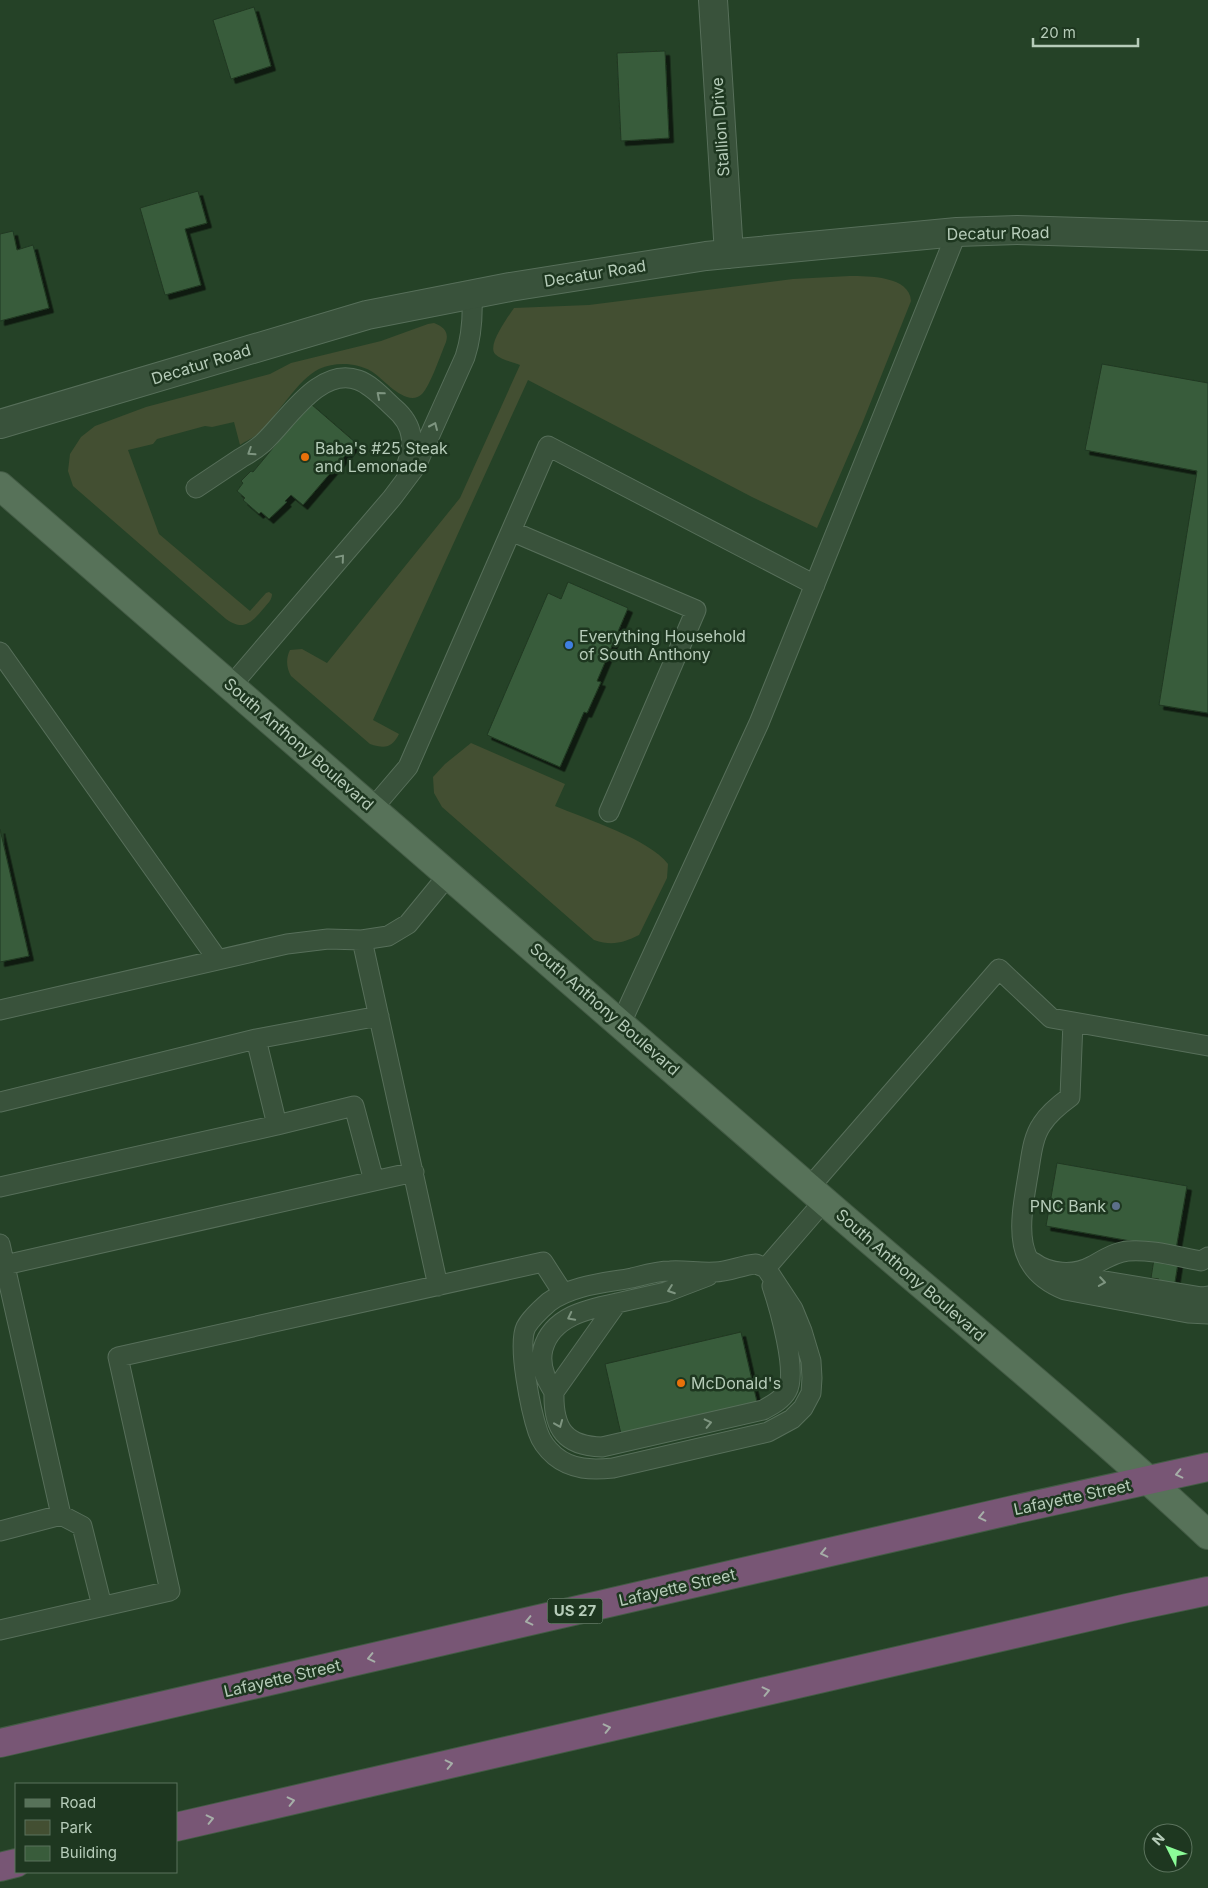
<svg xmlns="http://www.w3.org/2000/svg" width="1208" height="1888" font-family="Inter,sans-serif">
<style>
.green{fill:#434f32}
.building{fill:#395c3b;stroke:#203922;filter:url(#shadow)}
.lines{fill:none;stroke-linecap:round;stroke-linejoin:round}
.lane-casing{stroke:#576f5a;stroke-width:21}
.street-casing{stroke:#576f5a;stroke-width:30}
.primary-casing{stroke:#435b45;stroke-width:30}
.highway-casing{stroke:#445c46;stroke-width:30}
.lane{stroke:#39523b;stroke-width:19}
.street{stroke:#39523b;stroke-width:28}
.primary{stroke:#577259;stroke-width:28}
.highway{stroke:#785675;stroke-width:28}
.oneway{stroke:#7e9580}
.oneway2{stroke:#a6aea8}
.food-dot{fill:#e8710a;stroke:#1e3720;stroke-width:2}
.shop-dot{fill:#3f7fe0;stroke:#1e3720;stroke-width:2}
.service-dot{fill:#5c6f8a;stroke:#1e3720;stroke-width:2}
.labels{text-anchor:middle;stroke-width:5;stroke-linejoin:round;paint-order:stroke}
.shield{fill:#1e3720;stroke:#889f8b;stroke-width:1}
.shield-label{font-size:15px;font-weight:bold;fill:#b6ccb9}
.street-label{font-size:16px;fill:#b6ccb9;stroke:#1e3720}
.poi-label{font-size:16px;fill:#b6ccb9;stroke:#1e3720;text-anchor:start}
</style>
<defs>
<filter id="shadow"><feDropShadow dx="4.5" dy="4.5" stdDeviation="0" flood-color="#0009"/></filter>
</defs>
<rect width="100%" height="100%" fill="#254227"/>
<!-- green -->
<path class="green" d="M850,276C868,276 910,276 911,301L862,424L817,528L752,497L528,380L373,720L399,734C392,748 385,749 370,744L291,676C286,667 286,658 290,650L302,649L327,663L460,498L520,365C513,362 501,360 495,354C487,345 508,317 514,308L589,305L793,279Z
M434,323C444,327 449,332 446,342C441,354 430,386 422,394C407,409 383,378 371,371C355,362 335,362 319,369C298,379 277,416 259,433C254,438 246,441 240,445L234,422L212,427L205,426L157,439L153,444L128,450L159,534L250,611L266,593L269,592L272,594C272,600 268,603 264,608C252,622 244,632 226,619L73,486L68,471L70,454L81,437L95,426L146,407L270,374L291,363L381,341L428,324Z
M471,743L565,784L555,806C586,819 649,839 668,864L667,878L639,935C623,943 612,946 594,940L442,807L434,793L433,777L445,764Z"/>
<!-- building -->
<path class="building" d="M254,7L271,66L231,79L213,20Z
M665,51L669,138L621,141L617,53Z
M198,191L207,223L185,229L201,285L165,295L140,208Z
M13,231L17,250L33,245L49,308L0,321V234Z
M1102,364L1208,383V713L1159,705L1197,471L1085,450Z
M311,404L356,443L303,505L291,495L285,501L287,502L269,519L261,512L259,514L243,500L245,498L237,491L243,483L241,481L251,471L253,472L282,437H281Z
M568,582L628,608L597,681L601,682L587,713L584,712L560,767L487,735L548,593L561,599Z
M0,829L29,956L0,962Z
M1057,1163L1187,1186L1176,1249L1046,1226Z
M1154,1259L1178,1263L1175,1282L1183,1284L1181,1297L1157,1293L1159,1279L1151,1278Z
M741,1332L757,1402L621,1434L605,1364Z"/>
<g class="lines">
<!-- lane casing -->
<g class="lane-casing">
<path id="lane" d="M196,488C211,478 226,468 241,458C248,454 256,449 263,443C287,421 319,366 358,380C372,385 383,398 394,408C415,426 415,445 405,469
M511,531L548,446L815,585
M0,652L218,960
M231,686L392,498L416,466L465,357C472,336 473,317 472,295
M373,808L408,767L511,531L696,610L609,812
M362,940L438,1286
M0,1010L287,944L328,939L362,940L388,936L408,924L449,874
M1073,1022L1070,1097C1059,1105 1049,1113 1042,1124C1032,1138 1031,1159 1028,1175C1020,1223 1010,1268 1065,1290L1188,1313L1208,1314
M621,1023L759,723L957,232
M256,1039L379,1016
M0,1102L256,1039L277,1125L0,1187
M374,1181L414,1172
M809,1188L999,969L1051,1018L1208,1046
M0,1244L61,1515L0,1531
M1033,1262C1049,1274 1074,1276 1092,1266C1103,1260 1115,1252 1128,1251C1152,1249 1178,1257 1201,1261L1208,1257
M756,1264L766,1268L793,1309L802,1331L811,1361L812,1378L811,1393L803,1408L792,1419L768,1432L613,1468C592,1470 572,1470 555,1456C548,1450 541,1441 538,1432C531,1411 517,1345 526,1327C531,1318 541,1309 549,1302C572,1285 605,1283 632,1278C644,1275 657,1271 670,1271C685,1270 700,1273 715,1272C729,1272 742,1265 756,1264Z
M5,1265L374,1181L354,1106L277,1125
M766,1268L824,1201
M1068,1275L1202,1297L1208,1296
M708,1276L666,1292L617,1303L554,1392C553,1429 565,1446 602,1447L763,1410C772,1405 782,1400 787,1391C798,1372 779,1307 772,1286
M554,1392C551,1387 547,1381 545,1375C542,1367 541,1357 543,1349C552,1316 588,1309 617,1303
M61,1515L82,1526L102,1606
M0,1630L170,1591L118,1357L543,1262L563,1293"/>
</g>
<!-- street casing -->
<g class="street-casing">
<path id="street" d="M713,0L729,254
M0,424L367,315L510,287L706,256L957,232L1017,230L1208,236"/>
</g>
<!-- primary casing -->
<g class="primary-casing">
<path id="primary" d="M0,486C270,719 539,953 808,1187C941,1303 1079,1414 1208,1535"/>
</g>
<!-- highway casing -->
<g class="highway-casing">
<path id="highway" d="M0,1743L1017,1509L1208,1467
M176,1827L1127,1608L1208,1591
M0,1867L16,1863"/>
</g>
<!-- lane -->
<use href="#lane" class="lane"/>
<!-- street -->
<use href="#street" class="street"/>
<!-- primary -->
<use href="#primary" class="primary"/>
<!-- highway -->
<use href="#highway" class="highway"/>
</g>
<!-- one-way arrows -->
<defs><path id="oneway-chevron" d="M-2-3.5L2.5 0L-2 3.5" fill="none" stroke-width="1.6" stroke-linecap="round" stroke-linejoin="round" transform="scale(1.25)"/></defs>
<g class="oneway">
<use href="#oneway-chevron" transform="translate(380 395) rotate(-139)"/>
<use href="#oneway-chevron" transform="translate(434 426) rotate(-66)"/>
<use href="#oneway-chevron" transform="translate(251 452) rotate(147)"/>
<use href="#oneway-chevron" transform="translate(341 558) rotate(-50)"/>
<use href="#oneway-chevron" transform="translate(1102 1282) rotate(9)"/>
<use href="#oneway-chevron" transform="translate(671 1290) rotate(160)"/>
<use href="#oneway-chevron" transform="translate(571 1317) rotate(153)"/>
<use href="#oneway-chevron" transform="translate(708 1423) rotate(-13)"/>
<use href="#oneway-chevron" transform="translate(559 1424) rotate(68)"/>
</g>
<g class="oneway2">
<use href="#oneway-chevron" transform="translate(1179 1474) rotate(167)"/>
<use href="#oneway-chevron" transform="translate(982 1517) rotate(167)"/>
<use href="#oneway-chevron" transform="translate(824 1553) rotate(167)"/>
<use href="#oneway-chevron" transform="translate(529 1621) rotate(167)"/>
<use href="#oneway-chevron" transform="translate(371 1658) rotate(167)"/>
<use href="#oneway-chevron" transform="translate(766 1691) rotate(-13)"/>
<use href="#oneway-chevron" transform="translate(607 1728) rotate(-13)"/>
<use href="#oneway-chevron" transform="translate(449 1764) rotate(-13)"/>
<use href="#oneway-chevron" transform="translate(291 1801) rotate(-13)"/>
<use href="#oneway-chevron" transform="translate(210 1819) rotate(-13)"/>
</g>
<!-- markers -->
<g class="food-dot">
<circle cx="305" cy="457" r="5"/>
<circle cx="681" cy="1383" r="5"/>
</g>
<circle class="shop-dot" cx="569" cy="645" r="5"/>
<circle class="service-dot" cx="1116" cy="1206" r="5"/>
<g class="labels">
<!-- shield labels -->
<rect class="shield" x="547.5" y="1598.5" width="55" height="25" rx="4"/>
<g class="shield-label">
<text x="575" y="1616">US 27</text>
</g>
<!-- street labels -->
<g class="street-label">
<text transform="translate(720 127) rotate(-94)" y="6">Stallion Drive</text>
<text transform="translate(998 233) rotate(-1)" y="6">Decatur Road</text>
<text transform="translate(595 273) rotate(-9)" y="6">Decatur Road</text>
<text transform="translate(201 364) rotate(-17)" y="6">Decatur Road</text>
<text transform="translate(299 744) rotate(41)" y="6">South Anthony Boulevard</text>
<text transform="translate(605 1009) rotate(41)" y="6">South Anthony Boulevard</text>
<text transform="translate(911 1275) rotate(41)" y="6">South Anthony Boulevard</text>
<text transform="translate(1072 1497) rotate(-12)" y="6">Lafayette Street</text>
<text transform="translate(677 1587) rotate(-13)" y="6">Lafayette Street</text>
<text transform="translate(282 1678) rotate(-13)" y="6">Lafayette Street</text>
</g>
<!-- poi labels -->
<g class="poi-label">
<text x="315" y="454">Baba's #25 Steak<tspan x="315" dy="18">and Lemonade</tspan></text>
<text x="579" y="642">Everything Household<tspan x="579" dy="18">of South Anthony</tspan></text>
<text x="1106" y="1212" text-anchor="end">PNC Bank</text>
<text x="691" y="1389">McDonald's</text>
</g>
</g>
<!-- legend -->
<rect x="15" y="1783" width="162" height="90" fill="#1e3720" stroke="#5b735d"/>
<rect x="25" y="1799" width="25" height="8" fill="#577259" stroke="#5b735d"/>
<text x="60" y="1808" font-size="15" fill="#b6ccb9">Road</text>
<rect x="25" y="1820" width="25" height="15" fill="#434f32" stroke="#5b735d"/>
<text x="60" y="1833" font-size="15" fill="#b6ccb9">Park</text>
<rect x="25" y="1846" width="25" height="15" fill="#395c3b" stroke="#5b735d"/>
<text x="60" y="1858" font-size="15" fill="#b6ccb9">Building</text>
<!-- north arrow -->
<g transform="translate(1168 1848) rotate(312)"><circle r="24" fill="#1e3720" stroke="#5b735d"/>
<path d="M0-4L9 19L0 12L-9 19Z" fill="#8bfc98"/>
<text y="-8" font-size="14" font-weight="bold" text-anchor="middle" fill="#b6ccb9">N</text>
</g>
<!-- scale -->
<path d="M1033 38v8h105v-8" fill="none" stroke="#b6ccb9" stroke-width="2.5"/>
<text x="1040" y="38" font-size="15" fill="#b6ccb9" stroke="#1e3720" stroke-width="4" paint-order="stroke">20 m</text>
</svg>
